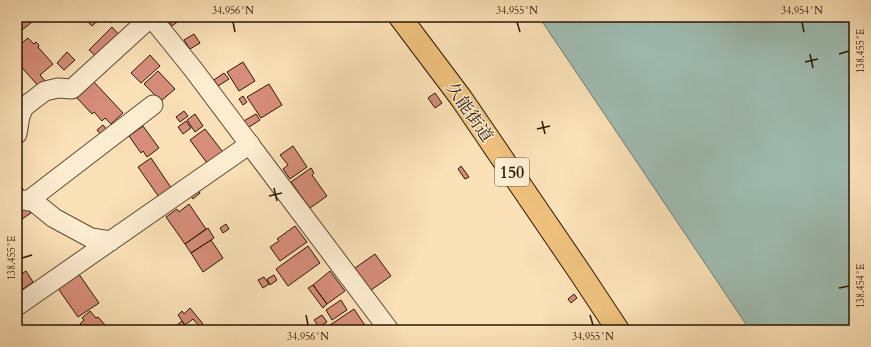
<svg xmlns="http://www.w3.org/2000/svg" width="871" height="347" font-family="Cardo,'Noto Serif JP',serif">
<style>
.water{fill:#9fbcb3;stroke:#707a6d}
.building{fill:#d68d7a;stroke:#2a1803}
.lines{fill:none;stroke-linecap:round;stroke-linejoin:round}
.minor-casing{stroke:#5e4a30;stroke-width:21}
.highway-casing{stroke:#2a1803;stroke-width:24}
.minor{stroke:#fcecd0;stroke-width:19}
.highway{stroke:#eec07c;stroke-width:22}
.ticks{fill:none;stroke:#2a1803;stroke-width:1.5}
.labels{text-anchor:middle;stroke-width:3;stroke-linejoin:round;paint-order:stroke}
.shield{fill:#fcecd0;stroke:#695840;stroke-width:1}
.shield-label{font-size:16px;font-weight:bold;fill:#2a1803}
.street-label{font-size:17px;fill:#2a1803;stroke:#fcecd0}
.neatline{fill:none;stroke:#2a1803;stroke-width:1.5}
.ticks-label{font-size:10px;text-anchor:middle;fill:#2a1803}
</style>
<rect width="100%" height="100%" fill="#fbe1b7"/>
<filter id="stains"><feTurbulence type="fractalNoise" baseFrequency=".005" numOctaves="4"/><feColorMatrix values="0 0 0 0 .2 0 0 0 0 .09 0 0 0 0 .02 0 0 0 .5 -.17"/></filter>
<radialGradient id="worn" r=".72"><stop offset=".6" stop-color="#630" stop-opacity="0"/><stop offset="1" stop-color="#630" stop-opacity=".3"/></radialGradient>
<!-- water -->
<path class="water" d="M539,17H854V330H750Z"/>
<!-- building -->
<path class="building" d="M17,17H29L32,22L17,34Z
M63,17H73L68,22Z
M90,17H102L92,26L86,20Z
M105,17H117L111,23Z
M165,17H184L172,26Z
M112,27L123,39L101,61L89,50Z
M194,34L200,43L190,49L184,40Z
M28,38L34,44L36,42L39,45L38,47L53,64L40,75L46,82L40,88L17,62V47Z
M67,52L75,60L64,70L57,63Z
M150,55L160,66L141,83L131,73Z
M243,62L255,81L239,91L227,72Z
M158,71L175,89L161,101L144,84Z
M224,73L229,79L218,86L214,80Z
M94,82L123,113L111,124L105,118L102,121L94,112L92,114L77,98Z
M269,84L282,105L261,118L247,97Z
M435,93L442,103L435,108L428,98Z
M243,96L247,102L243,105L239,99Z
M184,111L188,116L180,122L176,117Z
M195,114L203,126L195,132L187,120Z
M256,114L260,120L246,129L242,122Z
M186,121L191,128L183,134L178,127Z
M103,125L109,132L103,137L97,130Z
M143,126L159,148L147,157L143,151L141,153L129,136Z
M205,129L226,156L210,167L190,140Z
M293,146L307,167L290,179L283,169L288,165L280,155Z
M151,158L174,192L161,200L138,167Z
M461,166L469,177L465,179L458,169Z
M311,168L314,173L312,175L327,196L310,208L291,182Z
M19,183L24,191L17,195V185Z
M198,189L200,193L193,199L190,195Z
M189,204L206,229L185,244L166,217L177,209L179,212Z
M25,206L31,213L19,221L17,219V208Z
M226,224L229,229L223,233L220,228Z
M295,226L307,242L280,261L270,247L279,241L277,239Z
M208,228L214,238L191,253L185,244Z
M211,240L223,258L203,272L191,253Z
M308,246L320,263L288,286L276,269Z
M375,254L391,276L371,290L355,268Z
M76,270L99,303L78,317L57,287Z
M26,271L33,282L17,293V277Z
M330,271L345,291L327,304L313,285Z
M274,275L277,280L270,285L267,279Z
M264,277L269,284L263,288L258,280Z
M313,285L327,304L323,308L308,288Z
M574,294L577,298L571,303L568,299Z
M341,300L347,310L332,320L326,310Z
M190,308L203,324L200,327L193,319L185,325L178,315L182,311L184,314Z
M354,309L368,330H334L330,325Z
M90,311L96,318L98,317L107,327L109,325L113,329L84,330L85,329L80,324L84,320L82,318Z
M322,315L327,322L319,327L314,320Z
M182,321L189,330H171Z"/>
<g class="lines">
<!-- minor casing -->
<g class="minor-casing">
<path id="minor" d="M151,17L193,69L389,330
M17,134L20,116L24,107L45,91L58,88L72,89L151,17
M18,201L21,200L33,201L54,218L91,238L111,241
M28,201L153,105
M17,306L250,144"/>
</g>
<!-- highway casing -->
<g class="highway-casing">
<path id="highway" d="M400,17L461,98L581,274L618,330"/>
</g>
<!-- minor -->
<use href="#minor" class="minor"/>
<!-- highway -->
<use href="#highway" class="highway"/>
</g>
<!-- ticks -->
<path class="ticks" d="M233,22L235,32M517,22L520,32M802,22L804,32M810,54L813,68M839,54L849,51M805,62L818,59M542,121L545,134M537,129L550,126M274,188L277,201M269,196L282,193M22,258L32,255M839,288L849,286M306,315L308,325M590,315L593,325"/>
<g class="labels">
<!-- shield labels -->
<rect class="shield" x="495" y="158" width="34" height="28" rx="3"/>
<g class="shield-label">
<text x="512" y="178">150</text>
</g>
<!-- street labels -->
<g class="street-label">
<text transform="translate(470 112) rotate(55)" y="6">久能街道</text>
</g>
</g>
<!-- margin -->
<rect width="871" height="347" fill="none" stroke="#fbe1b7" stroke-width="44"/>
<rect x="22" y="22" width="827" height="303" class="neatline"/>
<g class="ticks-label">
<text x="233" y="14">34.956°N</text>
<text x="517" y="14">34.955°N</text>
<text x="802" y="14">34.954°N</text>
<text transform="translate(860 51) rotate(-90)" y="4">138.455°E</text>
<text transform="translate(11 258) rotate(-90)" y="4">138.455°E</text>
<text transform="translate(860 286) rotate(-90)" y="4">138.454°E</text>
<text x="308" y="340">34.956°N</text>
<text x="593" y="340">34.955°N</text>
</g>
<rect width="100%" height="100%" filter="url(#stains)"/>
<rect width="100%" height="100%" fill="url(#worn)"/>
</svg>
